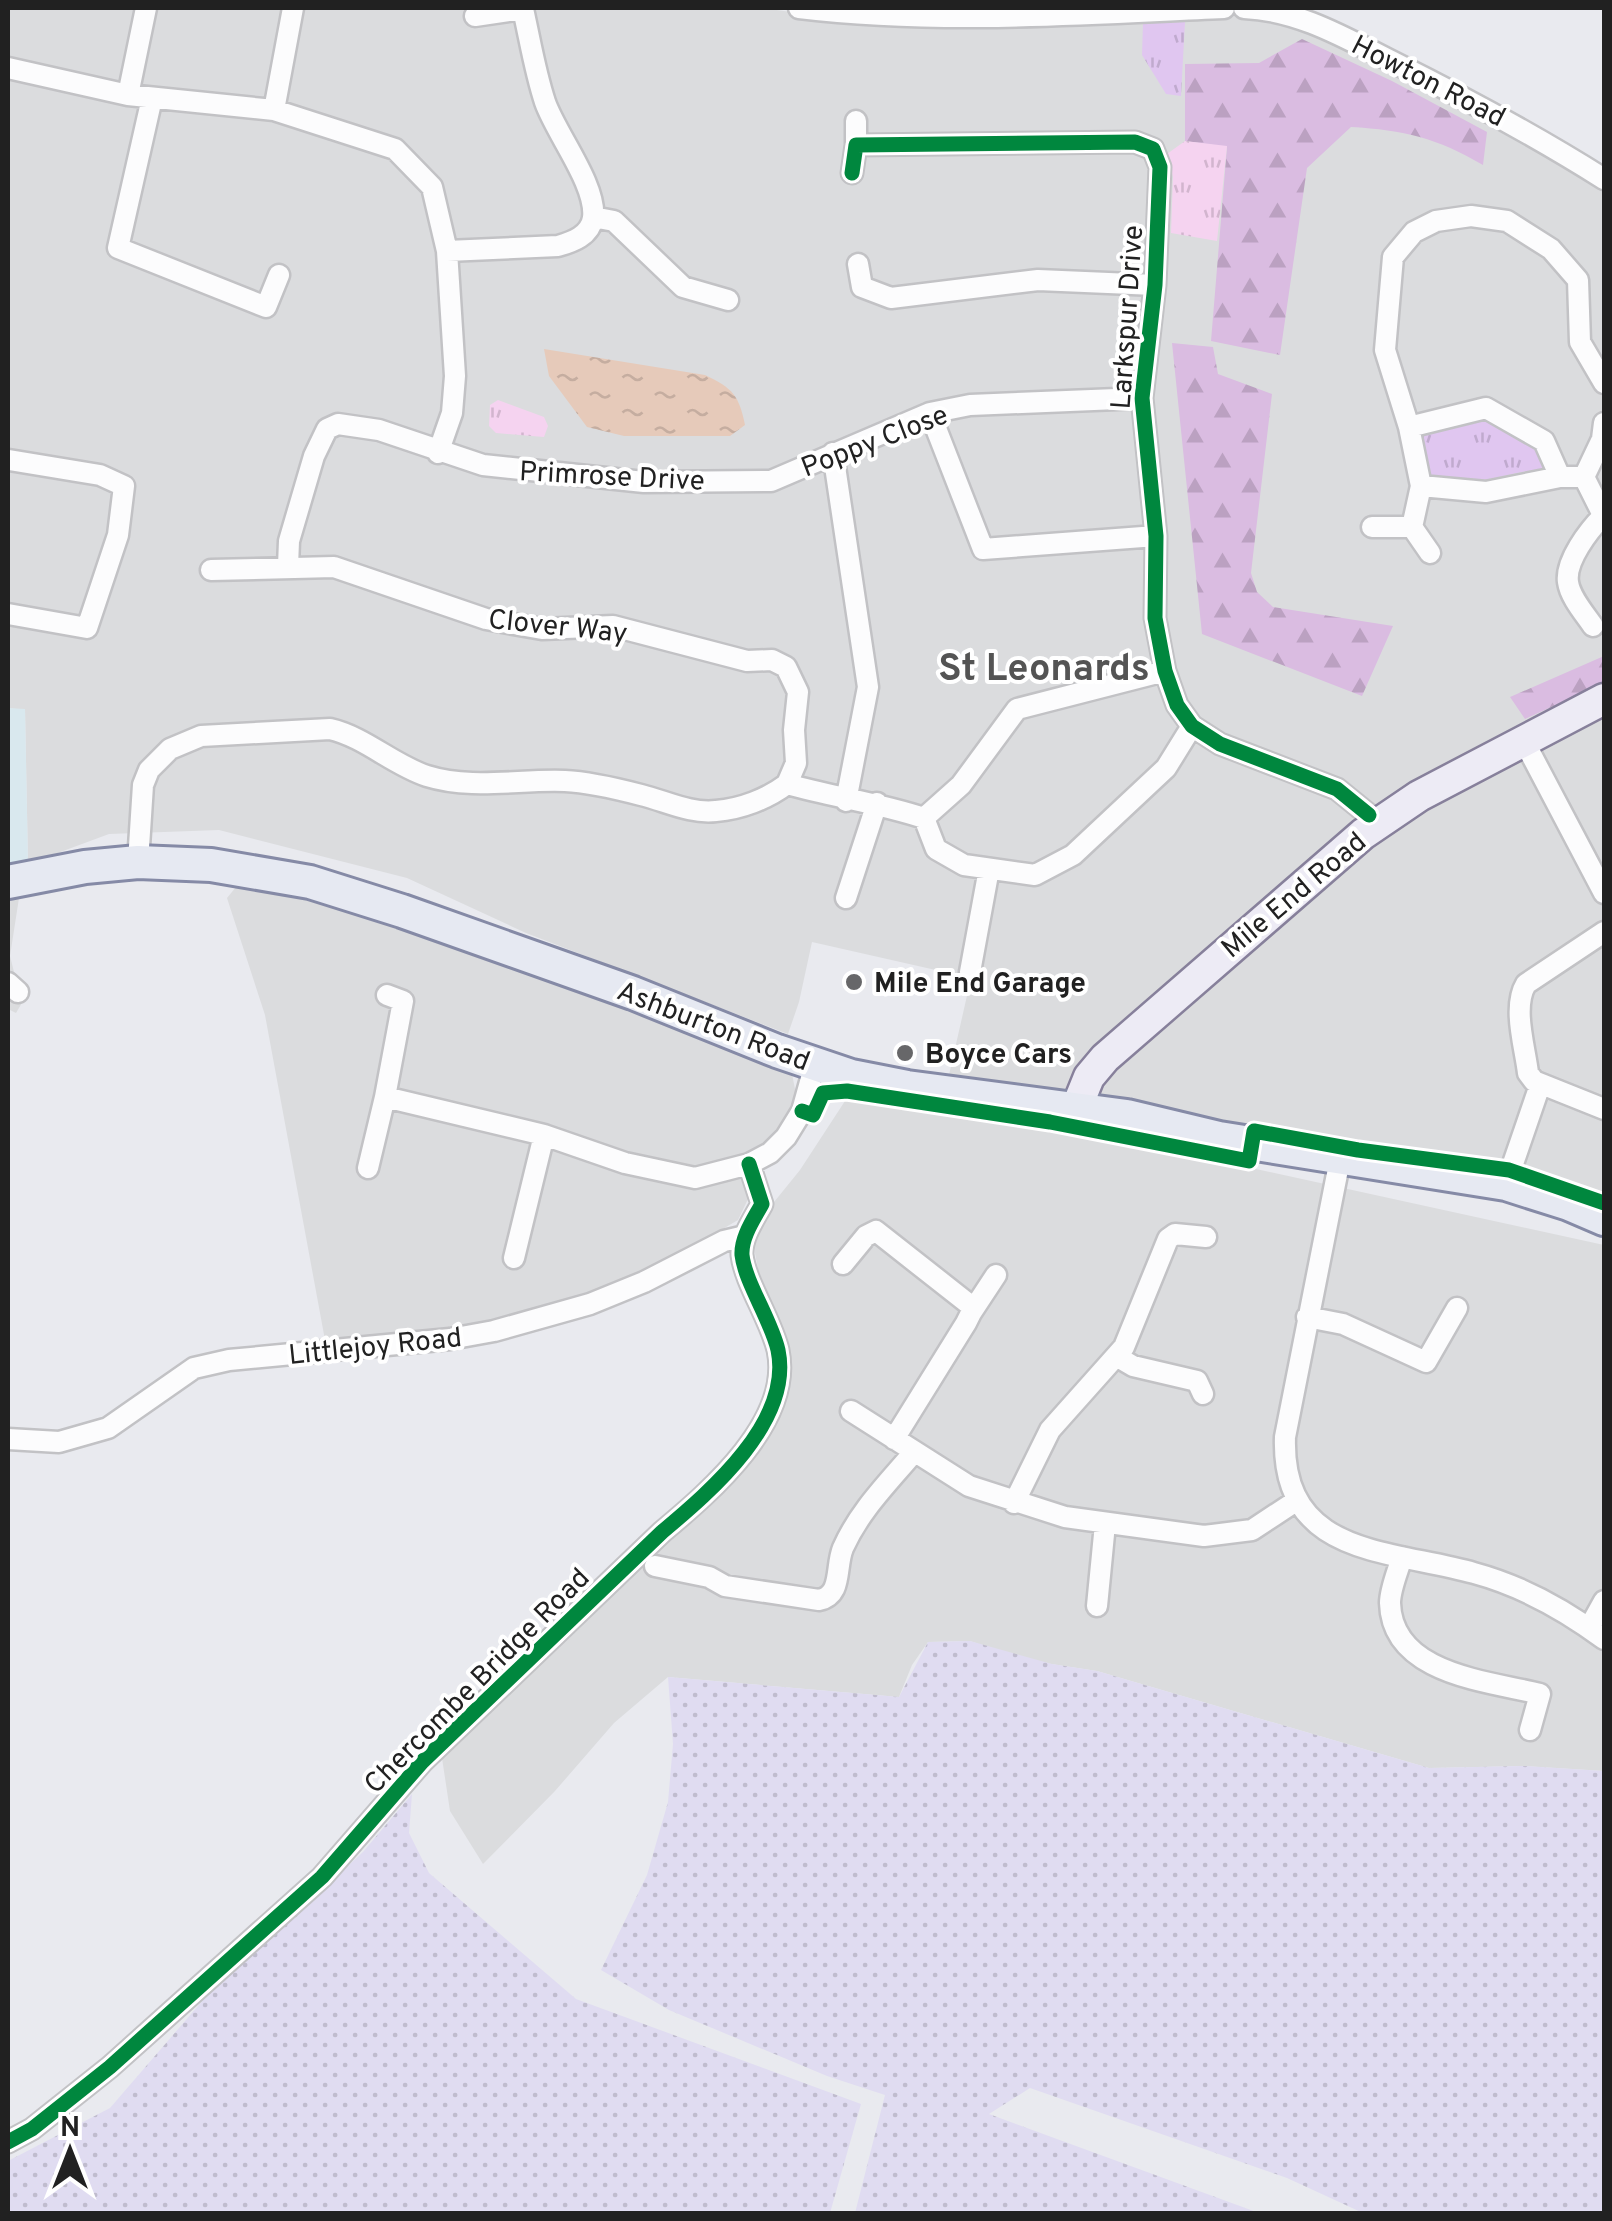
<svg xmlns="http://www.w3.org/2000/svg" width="1612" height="2221" font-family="Overpass,sans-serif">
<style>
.residential{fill:#dbdcde}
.commercial{fill:#d9e8ee}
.farmland{fill:url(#farmland-dots)}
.grass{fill:url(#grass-tufts)}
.forest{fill:url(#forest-firs)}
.park{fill:url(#park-tufts)}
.water{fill:url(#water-ripples)}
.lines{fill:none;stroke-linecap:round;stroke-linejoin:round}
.street-casing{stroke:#c2c2c5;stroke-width:25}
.secondary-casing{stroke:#87809b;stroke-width:35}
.primary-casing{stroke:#858aa6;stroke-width:38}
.street{stroke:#fcfcfd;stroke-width:20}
.secondary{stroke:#edebf5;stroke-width:30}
.primary{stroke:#e6e9f2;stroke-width:32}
.cycleway-casing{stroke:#fff;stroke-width:21}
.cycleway{stroke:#00873e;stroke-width:15}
.poi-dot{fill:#676769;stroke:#fff;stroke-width:4}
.labels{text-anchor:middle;stroke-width:8;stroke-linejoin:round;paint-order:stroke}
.street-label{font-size:28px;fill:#212121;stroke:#fff}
.poi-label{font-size:28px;font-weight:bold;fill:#212121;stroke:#fff;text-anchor:start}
.district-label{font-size:38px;font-weight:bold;fill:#545454;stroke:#fff}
</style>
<defs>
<pattern id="farmland-dots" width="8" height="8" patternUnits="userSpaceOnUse" patternTransform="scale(2.5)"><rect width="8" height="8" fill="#e0dcf1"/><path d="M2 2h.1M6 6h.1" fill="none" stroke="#c0bcce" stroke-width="1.8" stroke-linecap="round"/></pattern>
<pattern id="grass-tufts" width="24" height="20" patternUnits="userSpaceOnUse" patternTransform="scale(2.5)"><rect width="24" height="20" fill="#e0c6f0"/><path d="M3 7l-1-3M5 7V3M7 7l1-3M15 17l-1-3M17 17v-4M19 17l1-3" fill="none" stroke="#c0aace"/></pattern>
<pattern id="forest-firs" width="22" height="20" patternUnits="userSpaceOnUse" patternTransform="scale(2.5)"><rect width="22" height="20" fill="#dabce1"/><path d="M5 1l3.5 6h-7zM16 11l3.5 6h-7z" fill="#bba1c1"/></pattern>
<pattern id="park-tufts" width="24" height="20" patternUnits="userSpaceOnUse" patternTransform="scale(2.5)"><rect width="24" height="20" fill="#f5d3f0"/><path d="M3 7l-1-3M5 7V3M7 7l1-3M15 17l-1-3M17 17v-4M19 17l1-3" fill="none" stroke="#d2b5ce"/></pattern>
<pattern id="water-ripples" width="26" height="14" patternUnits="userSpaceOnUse" patternTransform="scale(2.5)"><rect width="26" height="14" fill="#e6caba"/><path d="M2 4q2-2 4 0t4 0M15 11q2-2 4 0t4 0" fill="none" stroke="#c5ada0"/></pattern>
</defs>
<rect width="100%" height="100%" fill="#e9eaef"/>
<!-- residential -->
<path class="residential" d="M8,8H762L857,21L1026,27L1108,19L1257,13L1300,25L1604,182V1201L1584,1193L1205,1122L1115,1099L949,1075L971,978L812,942L799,1002L788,1034L526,933L407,878L219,830L109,834L28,864L25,710L8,708Z
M262,886L389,923L790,1064L796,1094L789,1123L754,1160L736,1164L748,1199L738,1220L673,1258L600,1290L508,1318L439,1331L325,1340L265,1015L227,898L236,887Z
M19,898L10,956L15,976L30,989L16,1013L8,1009V900Z
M845,1101L944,1113L1034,1129L1121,1134L1233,1164L1604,1245V1771L1523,1766L1429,1768L1097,1671L1025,1660L970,1641L928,1642L912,1665L899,1697L668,1677L614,1723L555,1791L483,1864L450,1811L442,1758L558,1639L676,1532L784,1393L789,1357L781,1328L758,1269L754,1248L758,1228L770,1207L800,1170Z"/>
<!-- commercial -->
<path class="commercial" d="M8,708L25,709L28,864L8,869Z"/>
<!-- farmland -->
<path class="farmland" d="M970,1641L1052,1664L1097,1671L1429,1768L1523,1766L1604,1771V2213H1363L1287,2178L1030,2088L989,2114L1259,2213H855L885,2095L827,2076L669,2010L601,1970L647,1875L668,1802L673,1744L668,1677L899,1697L928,1642Z
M412,1794L409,1833L429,1873L576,1999L861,2104L830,2213L8,2214V2161L110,2108L204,1999L363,1852Z"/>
<!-- grass -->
<path class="grass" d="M1185,22L1181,96L1166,94L1142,55L1143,23Z
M1486,416L1540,446L1547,463L1544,469C1501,472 1469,493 1426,473L1418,438L1421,430Z"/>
<!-- forest -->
<path class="forest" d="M1302,39L1392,81L1487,132L1483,165C1437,138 1404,130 1351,127L1307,168L1280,355L1211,341L1227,147L1185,141V64L1259,63Z
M1172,343L1213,347L1218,374L1272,394L1251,573L1257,592L1273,607L1393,626L1362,696L1202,634Z
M1604,656V683L1525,719L1510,697Z"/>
<!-- park -->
<path class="park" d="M1185,141L1227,146L1217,241L1171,233L1173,177L1167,154Z
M498,400L544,417L548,426L544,437L496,433L489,426L490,405Z"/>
<!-- water -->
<path class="water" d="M544,349L705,375C733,388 739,396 745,425L730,436H624L587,427L549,376Z"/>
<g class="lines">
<!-- street casing -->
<g class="street-casing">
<path id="street" d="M799,8C941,25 1082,14 1224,8
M1244,8C1299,10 1347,39 1395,63C1467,99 1536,136 1604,179
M8,68L128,95L274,110L395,149L432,187L447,251L455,376L452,413L438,453
M128,95L146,8
M152,98L118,248L266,307L279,275
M274,110L293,8
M856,121V145
M852,173L856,145L1135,142L1153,149L1160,167L1155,285L1142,398L1156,536L1155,618L1165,671L1177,705L1192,726L1220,744L1337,789L1369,815
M593,217L614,221L683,287L728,300
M447,251L558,246C572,242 590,236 593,218C597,185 556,134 545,102C535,72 530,40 523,9L475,16
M858,264L862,287L891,298L1038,280L1155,285
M930,413L983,549L1156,536
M1409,427L1486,408L1544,441L1560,477
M833,453L868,687L846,801
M1584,477H1560L1486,492L1421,486L1409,427L1385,350L1393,257L1414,232L1436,221L1471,216L1507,221L1551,249L1578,280L1580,342L1604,383
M1584,477L1602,439L1604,423
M1584,477L1604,517
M1372,527H1412L1421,486
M1412,527L1430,553
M288,566L289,541L314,456L327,429L338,424L379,430L483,465L644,482L771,481L930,413L970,405L1142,398
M211,570L334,567L486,619L542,629L613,626L747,661L772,660L786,667L798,692L794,730L796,763L787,784
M8,614L87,628L118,535L124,486L100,475L9,460
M1593,626C1584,613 1570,597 1568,582C1565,561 1589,530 1603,516
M1525,743L1604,893
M787,784C833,797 879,803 924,818L936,849L964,865L1035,875L1073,855L1166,768L1192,726
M924,818L961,785L1017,709L1165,671
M138,862L143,785L149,770L170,749L201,736L330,729C365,737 393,765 427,776C472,790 520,779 565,781C590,782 618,789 641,795C666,801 690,814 716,811C741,809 767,799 787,784
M846,898L877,803
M1604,932L1526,984C1512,1007 1525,1047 1528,1073L1534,1081L1604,1109
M970,972L989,869
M8,983L18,992
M385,1097L403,1001L387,995
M1340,1159L1285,1437C1281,1557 1389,1549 1474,1573C1522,1586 1565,1610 1604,1639
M368,1168L385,1097L544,1135L625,1163L695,1178L749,1164L770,1153L786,1137L802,1111L815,1064
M1506,1184L1540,1085
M514,1258L544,1135
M843,1264L866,1236L876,1231L970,1305L971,1313L966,1323L894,1439
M971,1313L996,1275
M1307,1317L1343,1324L1426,1362L1457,1308
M1116,1356L1133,1366L1197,1381L1203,1394
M851,1411L969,1486L1065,1517L1204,1536L1252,1530L1296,1501
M8,1439L59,1442L108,1428L194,1368L229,1360L450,1339L494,1331L590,1304L644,1282L724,1241L745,1236
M1014,1503L1050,1430L1124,1347L1168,1239L1175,1234L1206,1237
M1402,1557C1398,1571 1390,1589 1390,1603C1392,1675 1489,1681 1540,1694L1530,1730
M655,1566L709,1577L725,1586L819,1600C843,1595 835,1567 843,1548C860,1510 888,1483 914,1452
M1097,1606L1105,1524
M1589,1628L1604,1601
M8,2142L32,2129L110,2067L322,1877L422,1762L662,1532C711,1491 793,1421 778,1350C771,1320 745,1282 742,1255C741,1237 754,1219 762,1204L749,1164"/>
</g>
<!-- secondary casing -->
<g class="secondary-casing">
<path id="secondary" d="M1076,1109L1089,1077L1105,1058L1363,834L1419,796L1604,699"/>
</g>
<!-- primary casing -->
<g class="primary-casing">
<path id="primary" d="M8,882L85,867L138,862L211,865L310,882L402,911L633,993L777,1051L851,1076L907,1087L1127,1116L1219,1138L1506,1184L1569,1204L1604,1219"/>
</g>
<!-- street -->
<use href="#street" class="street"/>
<!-- secondary -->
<use href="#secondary" class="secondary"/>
<!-- primary -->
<use href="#primary" class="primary"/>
<!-- cycleway casing -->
<g class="cycleway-casing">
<path id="cycleway" d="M852,173L856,145L1135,142L1153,149L1160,167L1155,285L1142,398L1156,536L1155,618L1165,671L1177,705L1192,726L1220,744L1337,789L1369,815
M802,1111L813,1115L823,1093L847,1091L1050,1122L1249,1161L1254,1131L1358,1150L1509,1170L1604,1203
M8,2142L32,2129L110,2067L322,1877L422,1762L662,1532C711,1491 793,1421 778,1350C771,1320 745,1282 742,1255C741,1237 754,1219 762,1204L749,1164"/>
</g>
<!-- cycleway -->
<use href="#cycleway" class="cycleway"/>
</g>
<!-- markers -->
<g class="poi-dot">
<circle cx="854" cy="982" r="10"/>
<circle cx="905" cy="1053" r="10"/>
</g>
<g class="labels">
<!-- street labels -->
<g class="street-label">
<text transform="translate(1429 80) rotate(27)" y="10">Howton Road</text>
<text transform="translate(1126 317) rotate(-86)" y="10">Larkspur Drive</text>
<text transform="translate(874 440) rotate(-21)" y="10">Poppy Close</text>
<text transform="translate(612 475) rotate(3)" y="10">Primrose Drive</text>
<text transform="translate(558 625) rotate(6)" y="10">Clover Way</text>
<text transform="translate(1293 894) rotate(-40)" y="10">Mile End Road</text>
<text transform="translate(714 1025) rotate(21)" y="10">Ashburton Road</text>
<text transform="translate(375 1345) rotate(-6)" y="10">Littlejoy Road</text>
<text transform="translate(476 1680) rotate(-45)" y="10">Chercombe Bridge Road</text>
</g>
<!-- poi labels -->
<g class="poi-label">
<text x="874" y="992">Mile End Garage</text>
<text x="925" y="1063">Boyce Cars</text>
</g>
<!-- district labels -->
<g class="district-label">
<text x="1044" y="680">St Leonards</text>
</g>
</g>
<!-- border -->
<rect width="1612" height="2221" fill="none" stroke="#212121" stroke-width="20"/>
<!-- north arrow -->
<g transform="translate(70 2151)" stroke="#ffffff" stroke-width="8" paint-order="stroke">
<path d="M0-8L18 38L0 25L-18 38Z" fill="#212121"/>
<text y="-15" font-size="28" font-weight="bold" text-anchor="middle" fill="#212121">N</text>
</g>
</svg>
